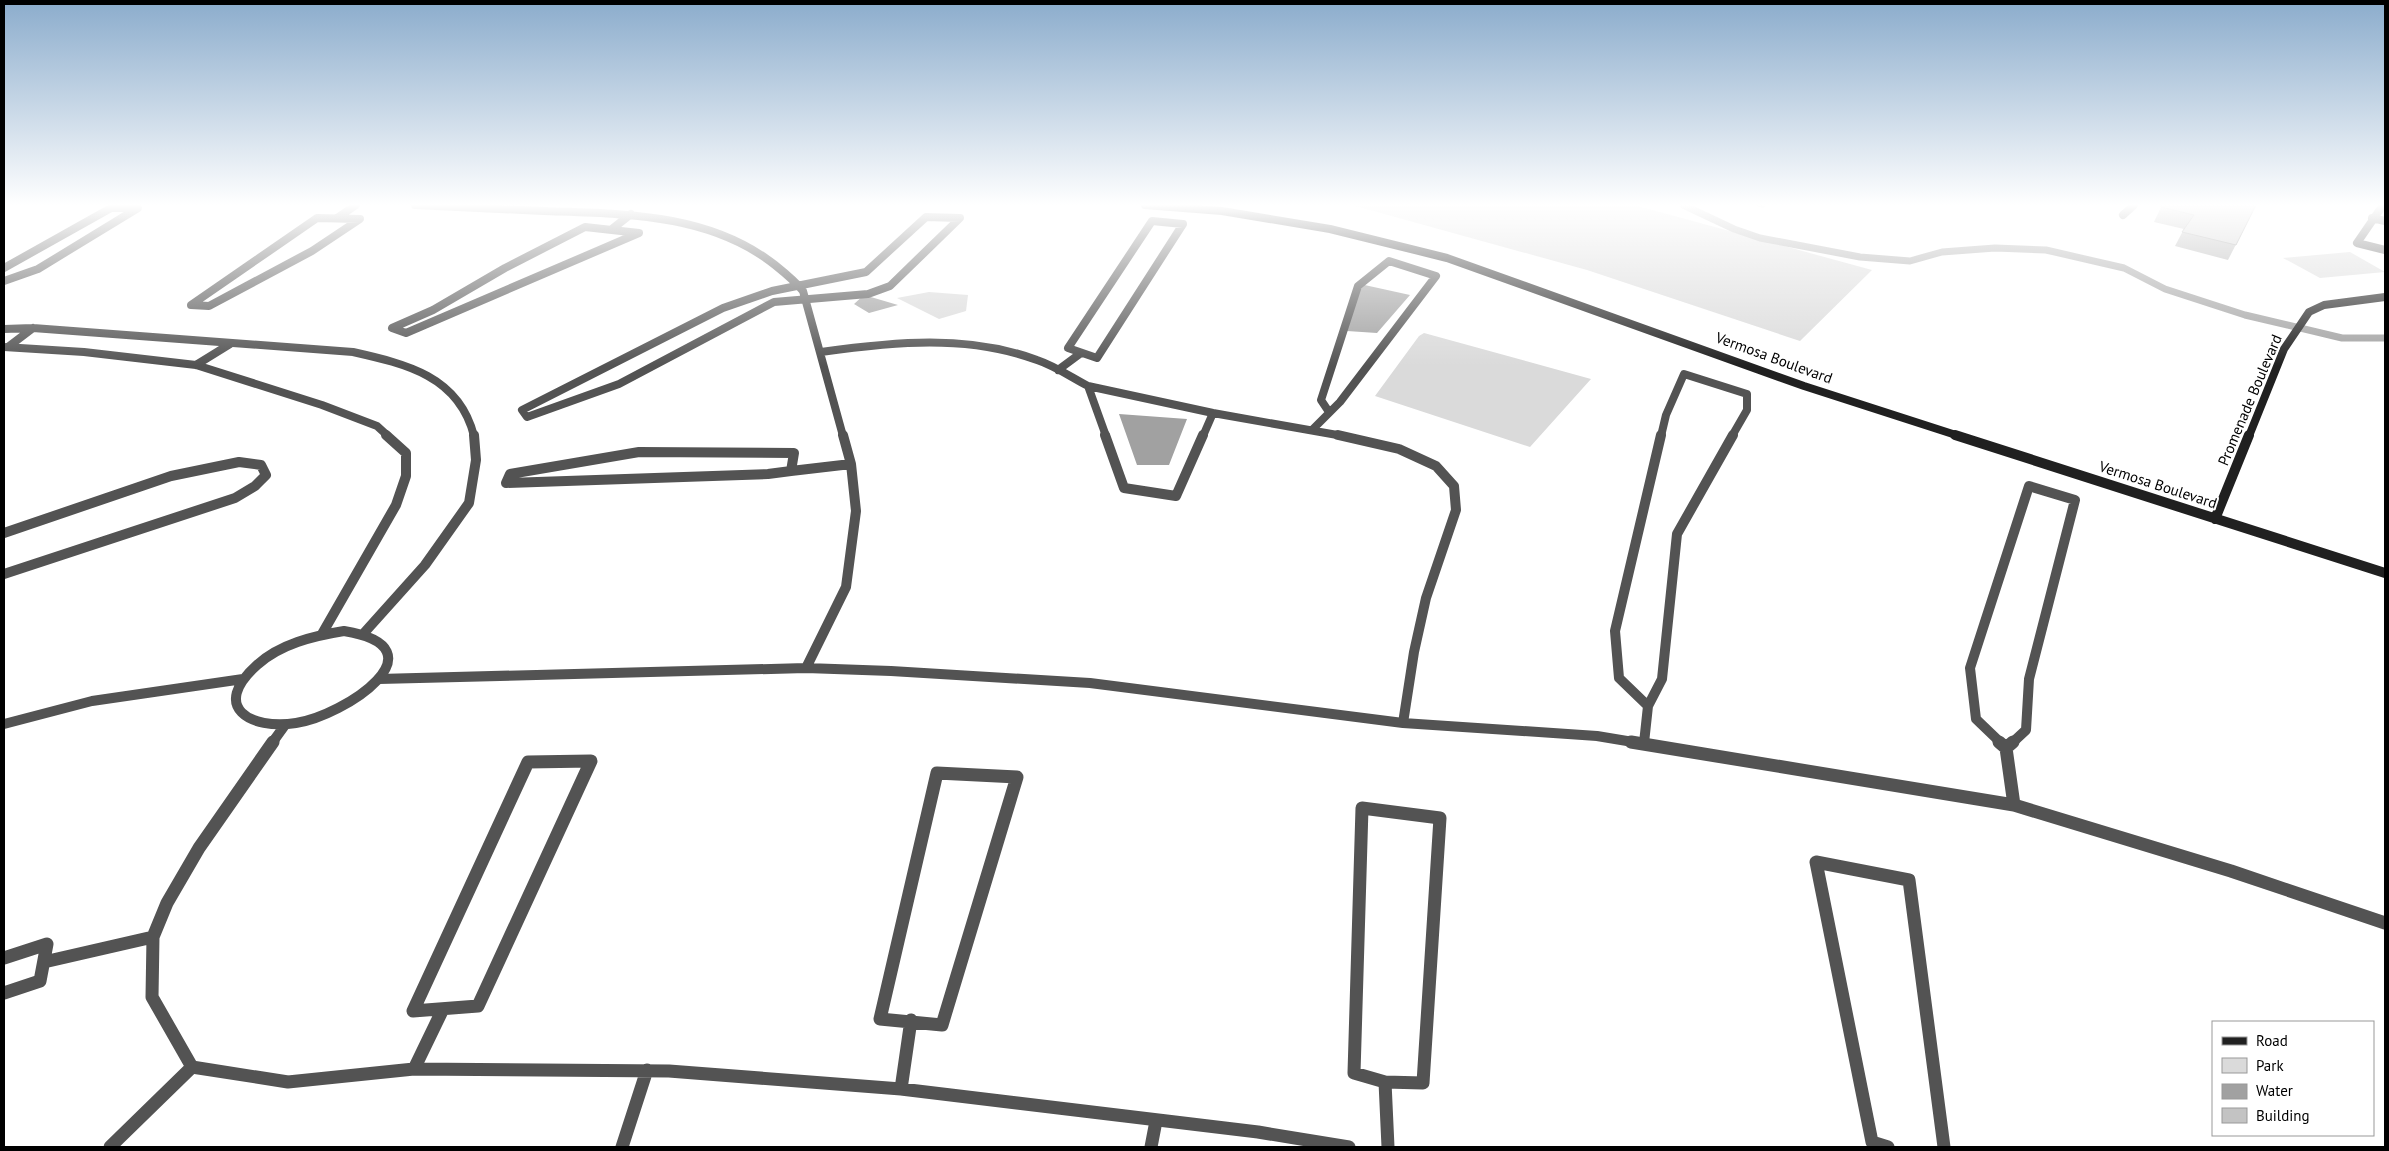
<svg xmlns="http://www.w3.org/2000/svg" width="2389" height="1151" font-family="'PT Sans',sans-serif">
<style>
.green{fill:#dadada}
.water{fill:#a1a1a1}
.lines{fill:none;stroke-linecap:round;stroke-linejoin:round}
.stream{stroke:#a1a1a1;stroke-width:7}
.street-far2{stroke:#535353;stroke-width:8}
.street-far1{stroke:#535353;stroke-width:10}
.street{stroke:#535353;stroke-width:13}
.secondary-far1{stroke:#202020;stroke-width:8}
.secondary{stroke:#202020;stroke-width:10}
.wall{fill:#a8a8a8}
.building{fill:#c3c3c3;stroke:#888}
.labels{text-anchor:middle;stroke-width:4;stroke-linejoin:round;paint-order:stroke}
.street-label{font-size:15px;fill:#000;stroke:#fff}
</style>
<rect width="100%" height="100%" fill="#fff"/>
<!-- green -->
<path class="green" d="M1352,205H1634L1872,270L1800,341L1587,270Z
M2350,252L2385,272L2320,278L2283,258Z
M929,292L968,295L966,311L939,319L897,298Z
M1424,333L1591,379L1530,447L1375,396L1419,336Z"/>
<!-- water -->
<path class="water" d="M1360,284L1410,295L1377,333L1347,331Z
M864,295L898,305L869,313L854,304Z
M1119,414L1187,419L1169,465H1137Z"/>
<g class="lines">
<!-- stream -->
<path class="stream" d="M1683,205L1734,229L1760,238L1860,257L1910,261L1942,252L1995,248L2046,250L2124,268L2165,289L2245,315L2342,338H2385"/>
<!-- street-far2 -->
<path class="street-far2" d="M415,205C458,207 501,209 544,211C624,214 709,213 775,265C785,273 795,281 803,291L843,436
M2383,205L2357,243L2385,250
M2123,215L2134,205
M926,217L960,218L890,286L868,294L774,302L619,384L527,417L522,410L723,308L772,291L866,272Z
M317,218L360,219L312,251L209,306L191,305Z
M337,218L356,205
M2372,218L2385,221
M1152,221L1183,224L1097,358L1068,348Z
M585,227L639,233L406,333L392,328L433,310L505,268Z
M612,229L631,214
M4,268L111,208H138L38,269L4,281
M4,329L33,328L353,352C406,364 459,376 474,436
M4,347L84,352L196,365L322,405L377,426L388,436
M8,347L33,328
M821,352C893,342 967,334 1037,360C1055,366 1071,377 1088,386L1106,436
M196,365L230,344
M1058,370L1081,353
M1088,386L1213,413L1343,436
M1313,429L1340,402L1436,276L1389,261L1358,286L1321,400L1329,412
M1203,436L1213,413
M1661,436L1666,415L1684,374L1747,394V410L1732,436"/>
<!-- street-far1 -->
<path class="street-far1" d="M1105,435L1124,488L1176,496L1203,435
M1338,435L1399,449L1436,466L1454,486L1456,510L1426,598L1414,652L1403,723
M639,452L794,453L791,471L768,474L506,483L510,474Z
M791,471L851,464
M4,533L171,476L239,462L261,465L266,475L255,486L235,498L4,574
M344,631C447,648 344,716 296,723C250,730 210,707 257,665C280,644 313,636 344,631Z
M364,633L425,565L469,503L476,460L474,435
M322,634L396,505L406,476V453L386,435
M806,668L846,587L856,511L851,464L843,435
M379,679L806,668L891,671L1090,683L1403,723L1597,736L1639,743
M1648,706L1619,678L1615,631L1661,435
M1648,706L1662,679L1677,534L1733,435
M4,724L92,701L243,679
M272,743L285,725
M1644,743L1648,706
M2001,743L1976,719L1970,668L2029,486L2075,500L2029,679L2026,730L2012,743"/>
<!-- street -->
<path class="street" d="M273,742L199,848L167,903L153,937L152,997L192,1067L288,1082L414,1069L669,1071L901,1089L1258,1132L1349,1147
M1631,742L2014,805L2231,871L2385,923
M1999,742L2006,748
M2006,748L2014,805
M2006,748L2013,742
M591,761L478,1006L413,1011L528,762Z
M937,773L1017,777L942,1025L880,1019Z
M1362,808L1440,818L1423,1083L1385,1082L1354,1073Z
M4,958L47,944L40,981L4,993
M44,962L153,937
M414,1069L443,1009
M1385,1082L1388,1147
M901,1089L911,1020
M110,1147L192,1067
M622,1147L647,1070
M1151,1147L1156,1121
M1888,1147L1872,1142L1816,862L1909,880L1944,1147"/>
<!-- secondary-far1 -->
<path class="secondary-far1" d="M1145,205L1222,211L1330,229L1447,258L1804,386L1959,436
M2249,436L2284,349L2309,312L2324,305L2385,297"/>
<!-- secondary -->
<path class="secondary" d="M1955,435L2385,573
M2215,519L2249,435"/>
</g>
<!-- wall -->
<path class="wall" d="M1754,205H1767L1763,208Z
M2162,205H2256L2228,260L2175,246L2184,229L2154,222Z"/>
<!-- building -->
<path class="building" d="M2162,205H2256L2236,245L2182,232L2194,215L2161,207Z"/>
<!-- sky -->
<linearGradient id="sky" x2="0" y2="1"><stop stop-color="#8baccc"/><stop offset="0.56" stop-color="#fff"/><stop offset="1" stop-color="#fff" stop-opacity="0"/></linearGradient>
<rect width="2389" height="366" fill="url(#sky)"/>
<g class="labels">
<!-- street labels -->
<g class="street-label">
<text transform="translate(1774 358) rotate(20)" y="5">Vermosa Boulevard</text>
<text transform="translate(2250 400) rotate(-67)" y="5">Promenade Boulevard</text>
<text transform="translate(2158 485) rotate(18)" y="5">Vermosa Boulevard</text>
</g>
</g>
<!-- border -->
<rect width="2389" height="1151" fill="none" stroke="#000000" stroke-width="10"/>
<!-- legend -->
<rect x="2212" y="1021" width="162" height="115" fill="#ffffff" stroke="#999999"/>
<rect x="2222" y="1037" width="25" height="8" fill="#202020" stroke="#999999"/>
<text x="2256" y="1046" font-size="15" fill="#000000">Road</text>
<rect x="2222" y="1058" width="25" height="15" fill="#dadada" stroke="#999999"/>
<text x="2256" y="1071" font-size="15" fill="#000000">Park</text>
<rect x="2222" y="1084" width="25" height="15" fill="#a1a1a1" stroke="#999999"/>
<text x="2256" y="1096" font-size="15" fill="#000000">Water</text>
<rect x="2222" y="1108" width="25" height="15" fill="#c3c3c3" stroke="#999999"/>
<text x="2256" y="1121" font-size="15" fill="#000000">Building</text>
</svg>
